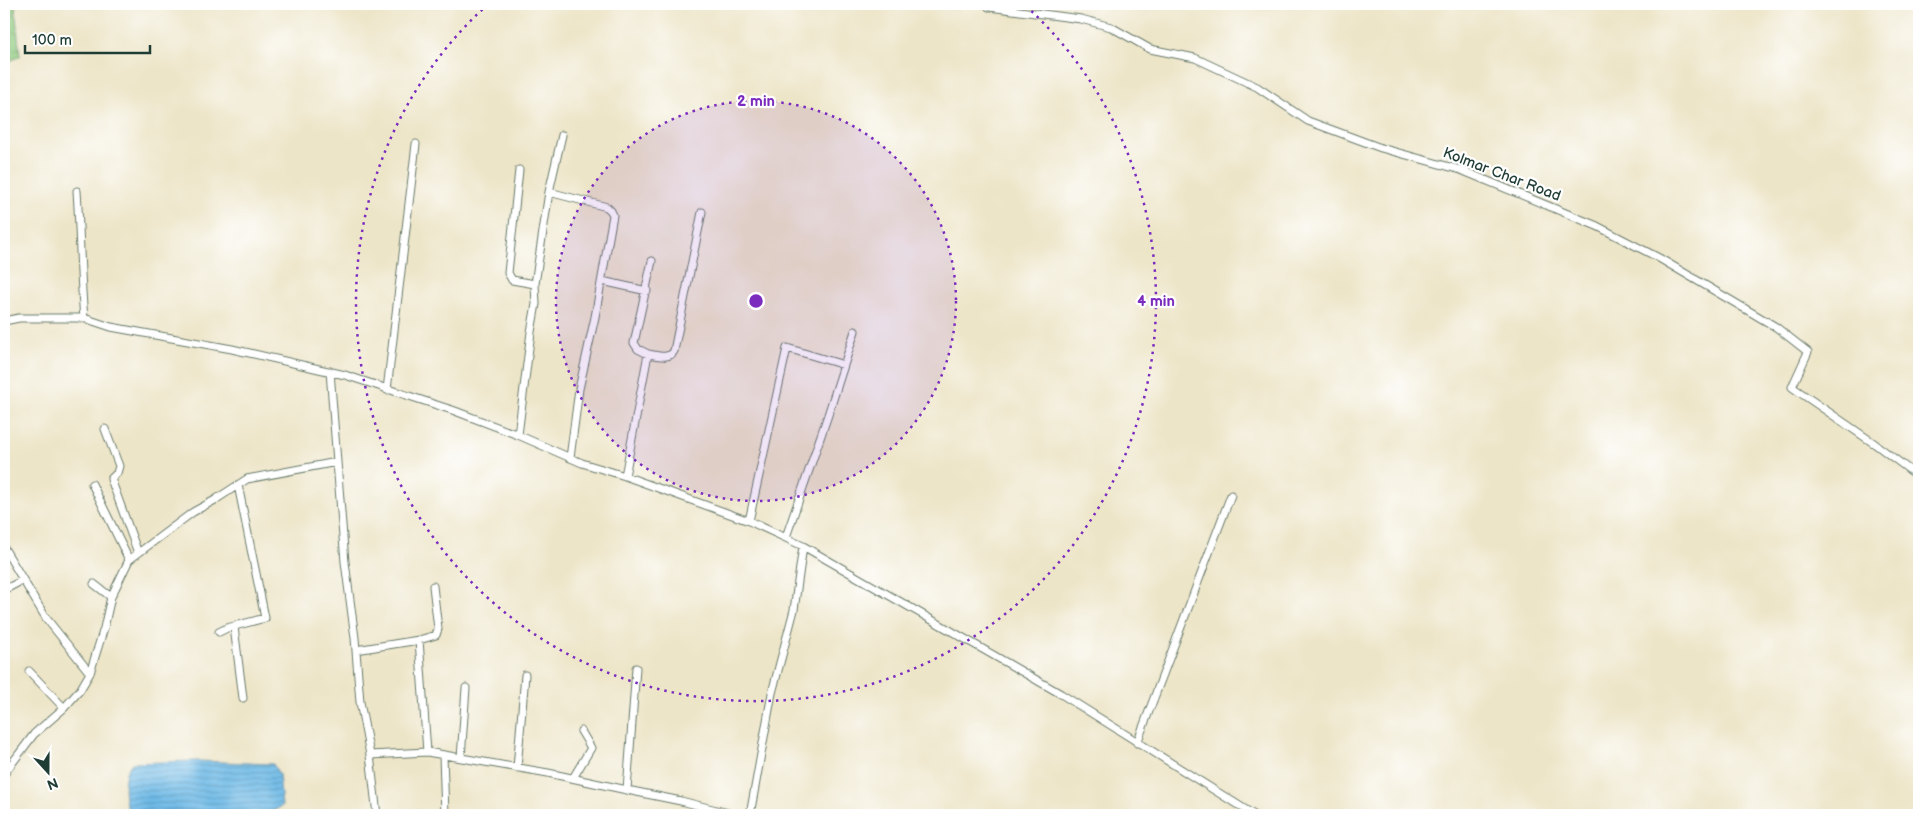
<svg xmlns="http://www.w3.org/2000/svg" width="1923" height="819" font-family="'Balsamiq Sans',sans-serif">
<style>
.wetland{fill:url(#wetland-marsh);stroke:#568258}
.water{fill:url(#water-rules);stroke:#467c8e}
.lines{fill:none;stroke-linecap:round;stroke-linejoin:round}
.street-casing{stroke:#677868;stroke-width:9}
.street{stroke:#fff;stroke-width:7}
.ring{fill:none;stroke:#7b2cbf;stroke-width:2.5;stroke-dasharray:2.5 5}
.labels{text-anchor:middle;stroke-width:4.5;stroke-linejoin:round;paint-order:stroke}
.street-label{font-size:15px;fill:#1f3d34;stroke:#fff}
.centre{fill:#7b2cbf;stroke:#fff;stroke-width:2.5}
.ring-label{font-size:15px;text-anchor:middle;font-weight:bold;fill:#7b2cbf;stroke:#fff;stroke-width:4.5;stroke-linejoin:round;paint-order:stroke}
</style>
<defs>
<pattern id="wetland-marsh" width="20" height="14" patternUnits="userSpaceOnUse" patternTransform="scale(1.25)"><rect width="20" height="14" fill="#8dc87c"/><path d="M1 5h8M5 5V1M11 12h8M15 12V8" fill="none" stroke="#73a466"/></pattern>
<pattern id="water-rules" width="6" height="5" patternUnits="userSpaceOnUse" patternTransform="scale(1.25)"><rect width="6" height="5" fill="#6ebae7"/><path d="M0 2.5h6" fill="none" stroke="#5a98bc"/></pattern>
</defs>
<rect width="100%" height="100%" fill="#fff"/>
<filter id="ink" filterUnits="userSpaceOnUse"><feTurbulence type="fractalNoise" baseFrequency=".02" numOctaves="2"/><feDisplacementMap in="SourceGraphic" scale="10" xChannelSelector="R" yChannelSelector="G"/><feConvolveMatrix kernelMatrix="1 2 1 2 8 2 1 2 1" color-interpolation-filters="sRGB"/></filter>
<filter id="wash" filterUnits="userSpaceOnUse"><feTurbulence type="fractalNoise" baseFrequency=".0096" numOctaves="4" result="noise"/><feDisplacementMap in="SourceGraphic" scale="20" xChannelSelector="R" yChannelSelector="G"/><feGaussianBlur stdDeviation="1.12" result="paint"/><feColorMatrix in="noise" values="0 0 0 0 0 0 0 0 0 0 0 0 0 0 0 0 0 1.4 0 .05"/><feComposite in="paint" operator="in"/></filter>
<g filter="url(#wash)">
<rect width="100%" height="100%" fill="#ede5c8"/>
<!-- wetland -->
<path class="wetland" d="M4,4H23L15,6L20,56L4,64Z"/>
<!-- water -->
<path class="water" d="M197,761L273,764L279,774L282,806L266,815H132C123,806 123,785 126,773C127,769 130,766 132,763Z"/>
</g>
<g filter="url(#ink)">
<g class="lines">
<!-- street casing -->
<g class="street-casing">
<path id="street" d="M989,4V7L1081,19L1111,27L1150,49L1195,58L1257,87L1308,121L1381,148L1461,170L1597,226L1659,258L1776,327L1808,352L1792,387L1875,444L1919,477
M77,191C80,233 80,275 84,318
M549,192L607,207L611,211L613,215L595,317L579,389L570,458
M602,281L647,291
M535,284L549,192L562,135
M4,321L19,318H84L111,327L232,349L345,375L455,411L518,435L582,463L625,476L749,521L803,546L1061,694L1254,815
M648,354L638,349L634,343L652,261
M387,390L416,144
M105,429L119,466L117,473L111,479L138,553
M518,435L531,332L536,304L535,284L512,280L508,273L519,170
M337,462L345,562L355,638L360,702L370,755L377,815
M625,476L648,354C656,355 669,360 674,351L702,212
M92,484L129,560
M749,521L787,348L844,365
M786,537L828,415L855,331
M4,548L46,618L90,673
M94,584L111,597
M4,590L23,580
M234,627L243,698
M219,632L227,628L265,618L238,485
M419,640L427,752
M356,650L419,640L436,635L438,629L433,586
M636,668L627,790L681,801L736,815
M29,671L64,708
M1137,743L1231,495
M370,755L427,752L548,773L627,790
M443,755L445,815
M461,758L466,688
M517,768L525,675
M4,774L34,734L64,708L80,690L90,673L104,628L111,597L129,560L193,512L215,500L247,479L337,462L330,371
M573,778L591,748L581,731
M750,815L772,693L794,610L803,546"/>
</g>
<!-- street -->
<use href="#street" class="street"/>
</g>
</g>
<!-- distance rings -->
<circle cx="756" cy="301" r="200" fill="#7b2cbf" fill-opacity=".12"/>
<g class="ring">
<circle cx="756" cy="301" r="200"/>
<path d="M1026 6A400 400 0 1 1 486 6"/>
</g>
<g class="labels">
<!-- street labels -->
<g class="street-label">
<text transform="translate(1502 174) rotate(21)" y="5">Kolmar Char Road</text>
</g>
</g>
<circle cx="756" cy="301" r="8" class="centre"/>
<g class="ring-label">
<text x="756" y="106">2 min</text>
<text x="1156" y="306">4 min</text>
</g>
<!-- margin -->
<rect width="1923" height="819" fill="none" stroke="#fff" stroke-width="20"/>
<!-- north arrow -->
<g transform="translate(48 772) rotate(159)" stroke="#ffffff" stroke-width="4" paint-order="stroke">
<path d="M0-4L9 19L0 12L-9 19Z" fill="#1f3d34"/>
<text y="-8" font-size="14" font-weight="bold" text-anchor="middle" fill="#1f3d34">N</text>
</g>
<!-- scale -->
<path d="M25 45v8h125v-8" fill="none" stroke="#1f3d34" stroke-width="2.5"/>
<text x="32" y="45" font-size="15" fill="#1f3d34" stroke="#ffffff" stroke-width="4" paint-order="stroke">100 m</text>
</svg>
